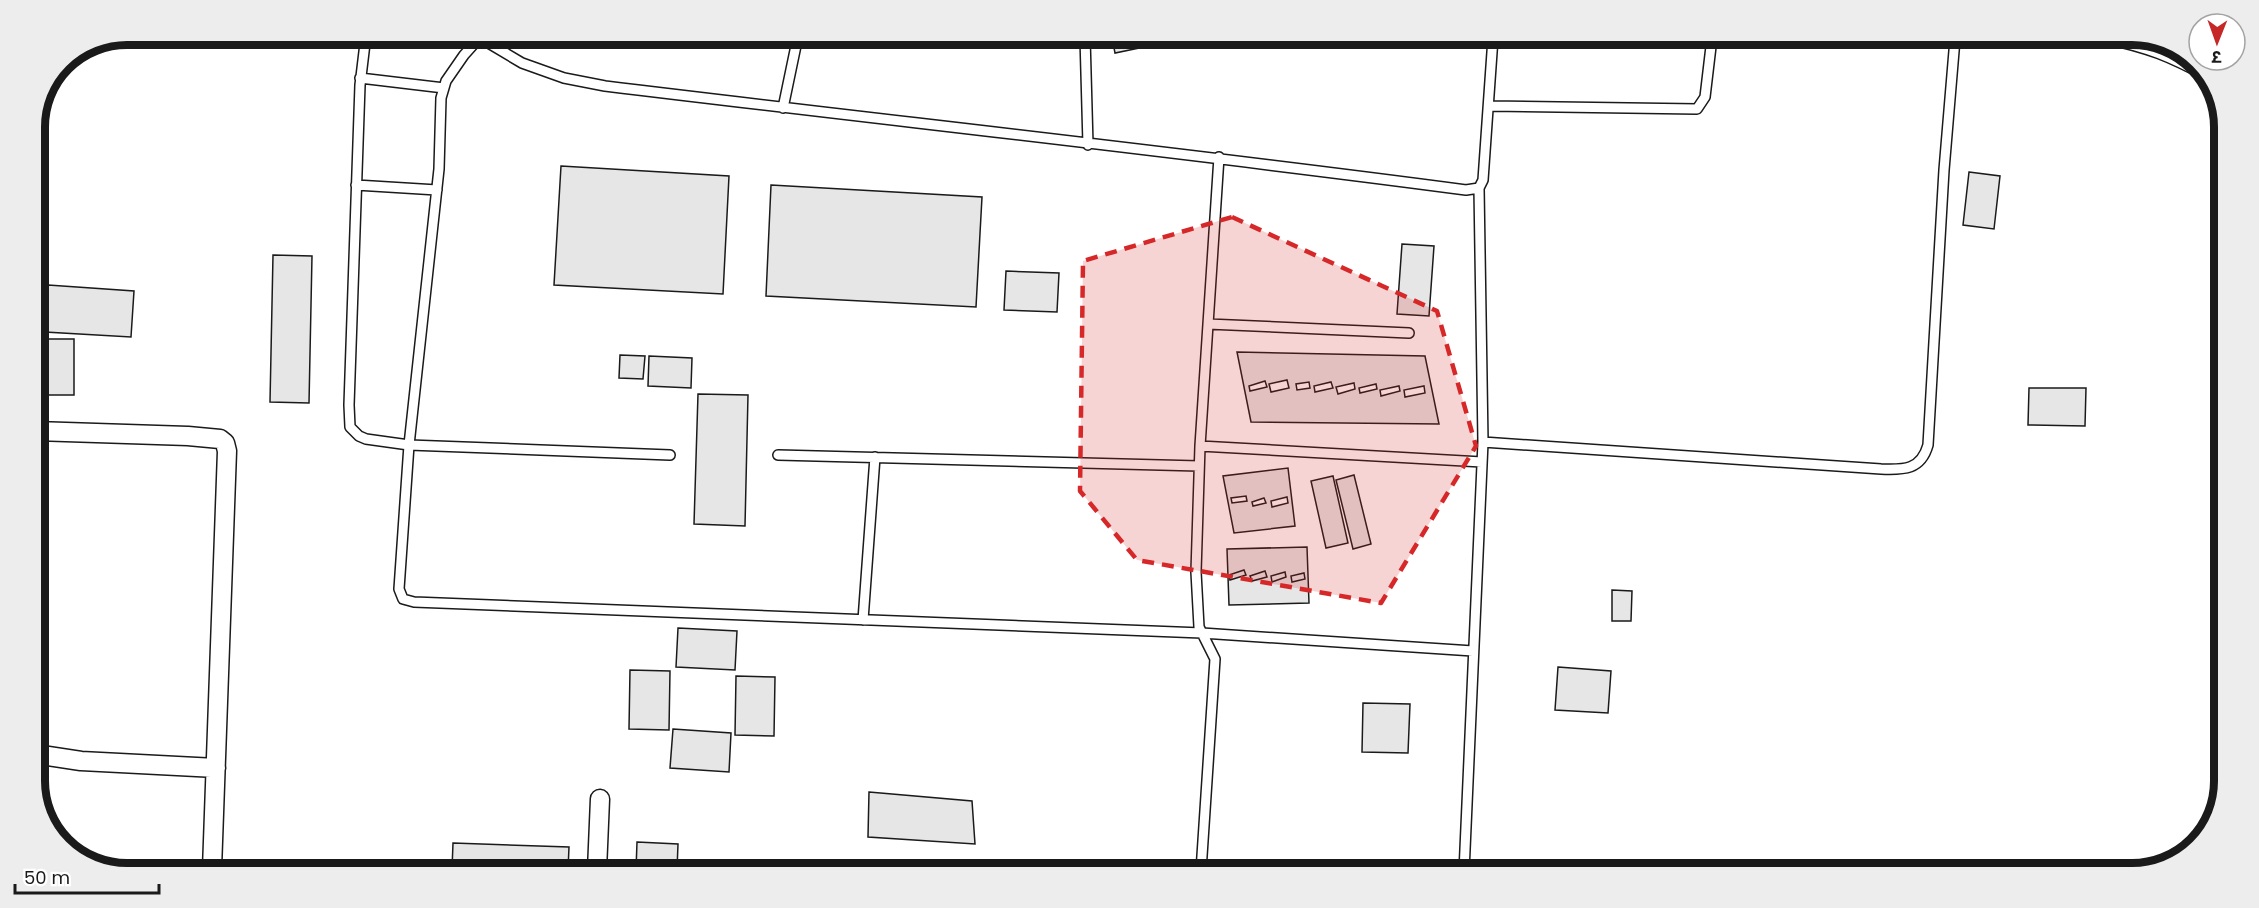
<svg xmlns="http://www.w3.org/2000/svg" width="2259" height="908" font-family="Poppins,'Noto Sans Devanagari',sans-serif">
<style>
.building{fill:#e6e6e6;stroke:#1a1a1a;stroke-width:1.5;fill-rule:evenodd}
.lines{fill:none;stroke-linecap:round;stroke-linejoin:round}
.lane-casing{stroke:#1a1a1a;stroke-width:12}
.street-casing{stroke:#1a1a1a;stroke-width:21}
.lane{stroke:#fff;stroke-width:9}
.street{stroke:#fff;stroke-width:18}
.marked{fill:#d62828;fill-opacity:0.2;stroke:#d62828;stroke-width:4.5;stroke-dasharray:12 8;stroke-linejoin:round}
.rim{fill:none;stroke:#1a1a1a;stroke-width:8}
</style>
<rect width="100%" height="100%" fill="#fff"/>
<!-- building -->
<path class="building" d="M1112,37H1192L1115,53Z
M561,166L729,176L723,294L554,285Z
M1969,172L2000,176L1994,229L1963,225Z
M771,185L982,197L976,307L766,296Z
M1402,244L1434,246L1429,316L1397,314Z
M273,255L312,256L309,403L270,402Z
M1006,271L1059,273L1057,312L1004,310Z
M48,285L134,291L131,337L45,332Z
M42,339H74V395H42Z
M1237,352L1425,356L1439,424L1251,422ZM1287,380L1289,388L1271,392L1269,384ZM1265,381L1267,387L1250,391L1249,386ZM1309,382L1310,388L1297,390L1296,384ZM1331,382L1333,388L1315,392L1314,386ZM1354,383L1355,389L1338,394L1336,387ZM1376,384L1377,389L1360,393L1359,388ZM1399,386L1400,391L1381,396L1380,390ZM1424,386L1425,393L1405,397L1404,390Z
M620,355L645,356L643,379L619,378Z
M649,356L692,358L691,388L648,386Z
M2029,388H2086L2085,426L2028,425Z
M698,394L748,395L745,526L694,524Z
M1288,468L1295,526L1234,533L1223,476ZM1246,496L1247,501L1232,503L1231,498ZM1287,497L1288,503L1272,507L1271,501ZM1264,498L1266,503L1253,506L1252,502Z
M1354,475L1371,544L1353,549L1336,480Z
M1333,476L1348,543L1326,548L1311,481Z
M1307,547L1309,603L1229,605L1227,549ZM1244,570L1246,575L1230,580L1229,575ZM1265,571L1267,577L1252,581L1250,576ZM1285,572L1286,577L1272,582L1271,576ZM1304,573L1305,579L1292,582L1291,576Z
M1244,570L1246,575L1230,580L1229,575Z
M1265,571L1267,577L1252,581L1250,576Z
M1285,572L1286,577L1272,582L1271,576Z
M1304,573L1305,579L1292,582L1291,576Z
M1612,590L1632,591L1631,621H1612Z
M678,628L737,631L735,670L676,667Z
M1558,667L1611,671L1608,713L1555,710Z
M630,670L670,671L669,730L629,729Z
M736,676L775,677L774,736L735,735Z
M1363,703L1410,704L1408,753L1362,752Z
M673,729L731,733L729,772L670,768Z
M869,792L972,801L975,844L868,837Z
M637,842L678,844L677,870H636Z
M453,843L569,847L568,870L452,869Z"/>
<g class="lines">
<!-- lane casing -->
<g class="lane-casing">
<path id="lane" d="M366,35L360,85L349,405L350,427L359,436L366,439L409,445L670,455
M475,35L522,63L564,78L605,86C892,121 1180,152 1466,190L1479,188L1483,180L1493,38
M482,35L464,55L446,81L441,98L439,169L409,445L399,589L403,599L414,602L1202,633L1473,651
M1085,37L1088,145
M2106,39C2147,47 2171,57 2208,77
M360,78L444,88
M1490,106L1697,109L1705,97L1712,38
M783,108L798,36
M356,185L437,190
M1208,324L1409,333
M1483,442L1881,469C1904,470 1921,470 1928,445L1944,170L1955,39
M1200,446L1482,462
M778,455L1199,466
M863,620L875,457
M1201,871L1215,659L1199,627L1196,572L1200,446L1219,157
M1464,872L1483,442L1479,188"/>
</g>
<!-- street casing -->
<g class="street-casing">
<path id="street" d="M35,431L188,436L220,439L225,443L227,451L212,869
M35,754L81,761L216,768
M597,870L600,799"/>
</g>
<!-- lane -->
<use href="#lane" class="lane"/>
<!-- street -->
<use href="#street" class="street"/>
</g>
<!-- marked area -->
<path class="marked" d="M1232,217L1437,311L1476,446L1381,603L1137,560L1080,491L1083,261Z"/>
<!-- crop -->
<path d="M0 0H2259V908H0ZM127 45H2132A82 82 0 0 1 2214 127V781A82 82 0 0 1 2132 863H127A82 82 0 0 1 45 781V127A82 82 0 0 1 127 45Z" fill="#ededed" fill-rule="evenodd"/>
<path class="rim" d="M127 45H2132A82 82 0 0 1 2214 127V781A82 82 0 0 1 2132 863H127A82 82 0 0 1 45 781V127A82 82 0 0 1 127 45Z"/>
<!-- north arrow -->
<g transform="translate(2217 42) rotate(181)"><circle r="28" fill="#ffffff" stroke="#a3a3a3" stroke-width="1.5"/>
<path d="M0-4.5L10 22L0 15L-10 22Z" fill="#c62828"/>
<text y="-9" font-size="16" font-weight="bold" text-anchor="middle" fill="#1a1a1a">उ</text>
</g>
<!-- scale -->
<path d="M15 884v9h144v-9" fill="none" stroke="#1a1a1a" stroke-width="3"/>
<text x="24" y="884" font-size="18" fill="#1a1a1a" stroke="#ffffff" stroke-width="4.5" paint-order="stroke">50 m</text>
</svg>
